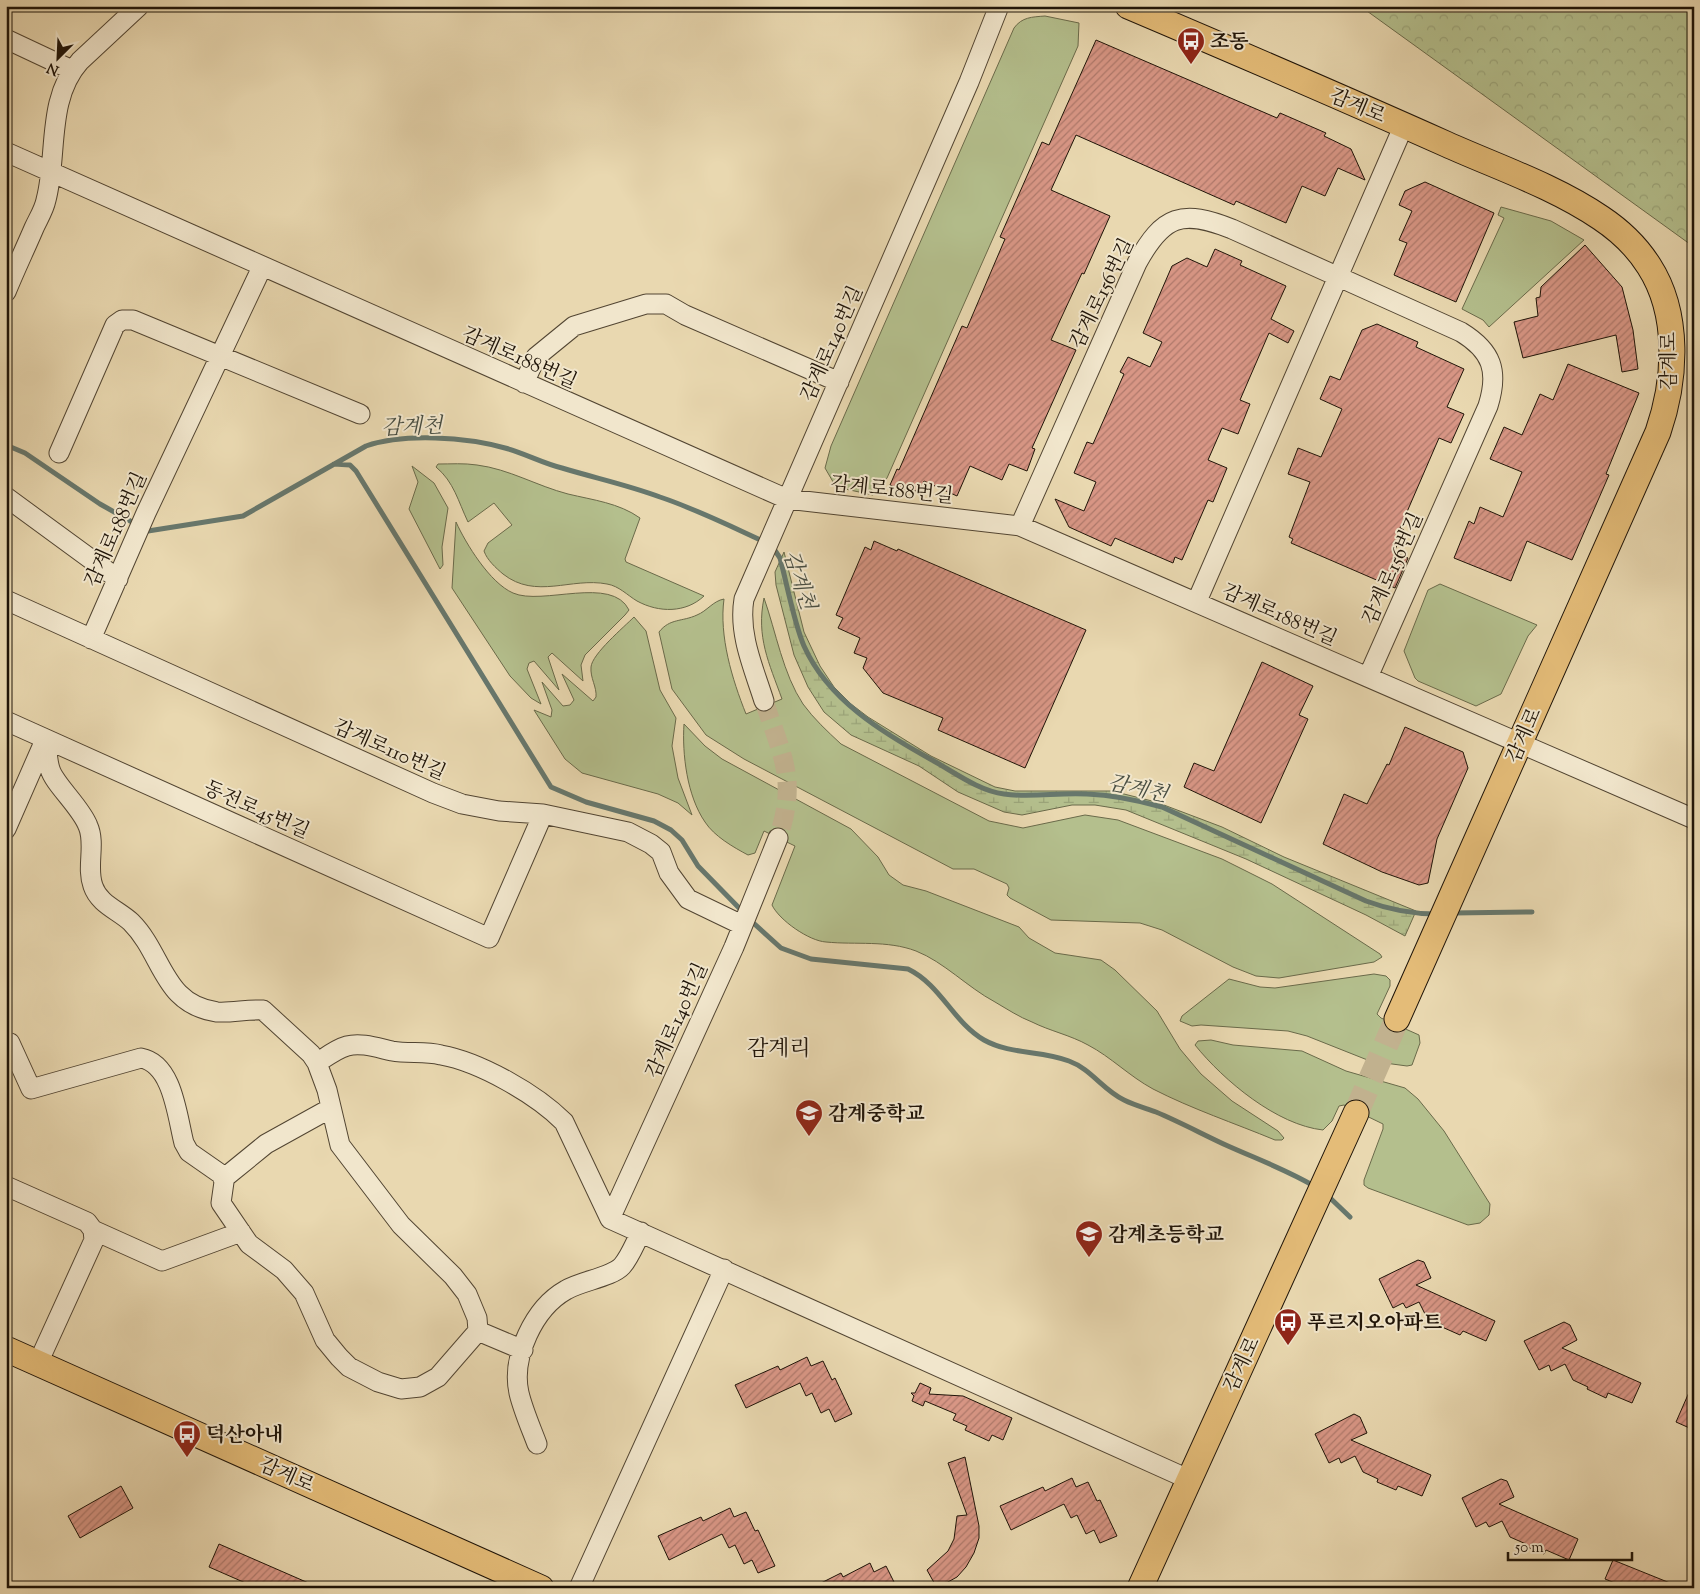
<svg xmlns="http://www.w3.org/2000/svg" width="1700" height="1594" font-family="'Sorts Mill Goudy','Noto Serif KR',serif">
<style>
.grass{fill:#b4bf8d;stroke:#6a6a4a}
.forest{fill:url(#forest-crowns);stroke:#6a6a4a}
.wetland{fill:url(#wetland-marsh);stroke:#6a6a4a}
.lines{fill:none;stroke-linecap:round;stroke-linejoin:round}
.stream{stroke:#67776c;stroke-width:5}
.building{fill:url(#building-hatch);stroke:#1f1408}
.minor-tunnel{stroke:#c1b18e;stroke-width:19;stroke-dasharray:19 9;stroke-linecap:butt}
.major-tunnel{stroke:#c1b18e;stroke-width:25;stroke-dasharray:25 12;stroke-linecap:butt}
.minor-casing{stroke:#524532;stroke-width:21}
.major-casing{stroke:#1f1408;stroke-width:27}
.minor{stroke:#f1e6cc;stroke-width:19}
.major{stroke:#e4bc78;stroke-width:25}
.labels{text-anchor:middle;stroke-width:4;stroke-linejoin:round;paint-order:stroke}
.poi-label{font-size:20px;font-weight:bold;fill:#1f1408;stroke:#f1e6cc;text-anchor:start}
.street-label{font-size:20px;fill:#1f1408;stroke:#f1e6cc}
.water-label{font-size:21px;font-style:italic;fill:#494e42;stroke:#f1e6cc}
.quarter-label{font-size:22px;fill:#1f1408;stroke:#f1e6cc}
</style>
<defs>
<pattern id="forest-crowns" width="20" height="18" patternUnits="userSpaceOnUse" patternTransform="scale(1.25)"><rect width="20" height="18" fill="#b4bf8d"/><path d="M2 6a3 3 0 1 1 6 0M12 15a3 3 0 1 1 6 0" fill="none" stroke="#9aa378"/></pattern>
<pattern id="wetland-marsh" width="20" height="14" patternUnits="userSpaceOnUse" patternTransform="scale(1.25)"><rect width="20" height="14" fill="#b4bf8d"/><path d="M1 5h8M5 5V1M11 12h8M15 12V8" fill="none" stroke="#9aa378"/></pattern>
<pattern id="building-hatch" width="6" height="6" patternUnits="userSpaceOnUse" patternTransform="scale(1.25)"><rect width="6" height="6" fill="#d89685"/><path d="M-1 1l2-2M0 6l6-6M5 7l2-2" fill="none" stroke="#af796b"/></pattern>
</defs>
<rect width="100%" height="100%" fill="#e9d8b0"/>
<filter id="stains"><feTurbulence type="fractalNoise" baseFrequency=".004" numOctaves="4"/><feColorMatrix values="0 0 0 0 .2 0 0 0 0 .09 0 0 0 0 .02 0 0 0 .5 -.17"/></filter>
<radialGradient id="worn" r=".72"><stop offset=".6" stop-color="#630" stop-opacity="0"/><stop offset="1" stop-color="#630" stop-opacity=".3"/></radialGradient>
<!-- grass -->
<path class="grass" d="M1045,16L1079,23L1078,46L887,478L873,495L836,487L825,468L831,446L1014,28C1022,17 1032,17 1045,16Z
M1501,207L1551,221L1584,240L1489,327L1483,320L1462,309L1504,218L1498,215Z
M438,464C451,464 464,463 477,465C509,469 537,486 568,494C593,500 619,503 640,518L625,559L626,562L704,596C686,613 659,613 637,601C627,595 619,586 607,584C571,577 536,600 503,574C496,568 487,560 484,551L488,543L512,525L494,503L468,522C458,501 454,482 436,467Z
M412,466L434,483L448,508L442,547L443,565L440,569L409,509L418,482Z
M456,522C466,544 490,583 513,593C542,606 612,575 629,610L625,615L585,655L581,665L583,681L552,653L548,657L559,690L534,661L529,663L527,669L541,704L531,698L510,676L452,588Z
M1440,584L1537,625L1528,636L1501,694L1476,706L1418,681L1415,678L1404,651L1428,590Z
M764,598C776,632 783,674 803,704C814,719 827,731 841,744L989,821L1023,828L1085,815L1118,820L1222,859L1272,884L1380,954L1382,957L1374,962L1279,978L1256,976L1233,967L1162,930L1140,923L1051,920L1010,898L1007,895L1009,888L1007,884L974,869H953L744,759L706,735L672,689L659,632C670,618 682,622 697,615C707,611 713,601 724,599C719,636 732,679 746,714L782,699C769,663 756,637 764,598Z
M634,617L646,631L660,690L676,718L672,746L678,778L692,815L678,803L658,794L582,773L565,759L534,710L551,717L552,710L542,682L563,706L570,705L574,700L562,674L593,701L596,697C597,687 590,678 591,667C592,654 624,627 634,617Z
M684,724L705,746L722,759L851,829L878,857L889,875L903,885L926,891L1019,927L1029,938L1055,953L1101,960L1115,970L1157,1011L1180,1049L1201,1074L1232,1101L1278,1131L1284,1138L1282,1140H1275C1234,1123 1192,1109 1153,1089C1129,1076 1111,1057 1088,1045C1070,1035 1050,1031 1032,1022C1019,1017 1007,1009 995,1002C967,987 944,962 916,951C887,940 856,945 826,942C809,941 779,920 772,905L795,846L764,831L755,853L748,855C733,847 714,836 705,822C687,796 682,754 684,724Z
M1374,974L1386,976L1390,980V986L1377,1014L1381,1018L1419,1035L1420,1043L1412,1065L1407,1066L1370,1061L1307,1036L1288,1031L1201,1025L1192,1026L1180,1021L1182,1016L1229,979L1260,987L1275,988Z
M1211,1040L1233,1045L1302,1051L1346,1071L1405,1088L1418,1099L1444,1131L1490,1204L1489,1215L1480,1223L1468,1225L1368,1188L1364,1185V1180L1383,1129V1124L1344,1105L1339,1106L1332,1121L1323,1130C1277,1125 1224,1081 1195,1045L1198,1041Z"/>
<!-- forest -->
<path class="forest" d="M1360,6H1694V247Z"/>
<!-- wetland -->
<path class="wetland" d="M784,552L804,632L820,666L834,687L851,704L868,717L931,756L995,787L1015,791H1112L1156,802L1222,827L1284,857L1416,911L1405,936L1366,915L1246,859L1126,810L1095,805H1072L1022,815L1004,812L958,792L919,766L851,735L824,712L808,687L794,655L776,585L775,572Z"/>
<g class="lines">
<!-- stream -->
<path class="stream" d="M6,445L25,453L100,504L148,531L243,516L366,446C404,433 466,437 505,448C524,453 542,463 562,468C595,478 628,485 660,497C696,509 730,526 765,542
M334,464L350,465L356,471L551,787L586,802L654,821L671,830L682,840L698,866L743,912
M772,546L780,558C787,584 794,623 804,646C828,700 883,733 932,760C954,772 979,791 1004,794C1031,798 1060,792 1087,794C1113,795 1137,800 1162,807L1366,901C1390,910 1411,914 1437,914
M1453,913L1532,912
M749,919L781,948L811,959L908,969C941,985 953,1022 984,1040C1011,1055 1041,1050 1069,1061C1091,1069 1103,1090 1124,1100C1134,1105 1145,1108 1156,1112C1180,1122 1204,1135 1228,1146C1257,1159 1287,1170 1314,1186
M1327,1195L1350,1217"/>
</g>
<!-- building -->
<path class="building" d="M1096,40L1277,118L1280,113L1326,133L1324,136L1351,149L1365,180L1338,168L1325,196L1302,186L1286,223L1236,201L1234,205L1076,135L1051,190L1110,216L1084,274L1082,273L1051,340L1076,350L1032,448L1035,449L1027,471L1009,464L1002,480L970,466L957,496L924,481L919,491L900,490L890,485L897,469L899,470L962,326L967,328L1005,239L1000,237L1042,142L1049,145Z
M1425,182L1494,213L1456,302L1394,275L1407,243L1399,240L1412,211L1399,205L1405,191Z
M1585,245L1622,287L1633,330L1638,369L1622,372L1616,335L1523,358L1514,322L1538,316L1536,298L1540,297L1541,287Z
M1215,249L1242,261L1240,265L1286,286L1271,319L1294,331L1288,343L1269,333L1240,400L1250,404L1238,434L1222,428L1208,460L1227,468L1213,502L1208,500L1182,560L1175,557L1173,563L1115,538L1111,546L1069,527L1055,499L1084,511L1096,482L1074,473L1087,442L1093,444L1124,374L1120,372L1128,357L1150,367L1162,342L1143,333L1172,266L1187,258L1207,267Z
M1377,324L1418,342L1416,347L1464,369L1447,407L1464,414L1451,443L1439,438L1400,528L1404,530L1394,552L1408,558L1395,588L1291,543L1293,539L1289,537L1310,482L1288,474L1298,448L1321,457L1342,409L1320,399L1330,376L1340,380L1362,330Z
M1568,364L1639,393L1606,474L1609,475L1572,560L1527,541L1511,581L1454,558L1469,521L1474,524L1480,507L1503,517L1522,472L1490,459L1504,427L1522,435L1540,394L1553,400Z
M874,541L897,551L898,549L1086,630L1025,768L938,730L943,718L883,693L863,668L867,658L854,653L860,638L838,628L843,618L836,615L865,547L871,550Z
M1262,662L1313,686L1299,715L1308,719L1261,823L1184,787L1194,763L1214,771Z
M1405,727L1463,752L1468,768L1437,839L1428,883L1419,885L1382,872L1323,844L1344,794L1367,804L1387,764L1389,765Z
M1418,1260L1424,1262L1431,1278L1416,1285L1495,1321L1486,1341L1463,1331L1460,1335L1442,1327L1443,1325L1427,1318L1419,1302L1406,1308L1403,1303L1393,1308L1379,1279Z
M1564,1322L1570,1325L1577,1340L1562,1348L1641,1383L1632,1403L1608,1393L1606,1398L1587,1389L1588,1387L1573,1380L1565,1364L1551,1371L1549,1365L1539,1370L1524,1341Z
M807,1357L811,1366L823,1361L832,1380L835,1378L852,1414L835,1422L829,1409L821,1413L812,1393L806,1396L800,1383L746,1408L735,1385L778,1366L780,1370Z
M1694,1381V1430L1676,1422Z
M920,1383L931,1388L929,1394L963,1396L1012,1418L1003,1440L992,1435L989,1441L965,1430L967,1426L953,1420L956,1414L925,1401L923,1406L912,1401L914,1396L911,1393H915Z
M1354,1414L1360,1417L1367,1433L1351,1440L1431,1475L1422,1496L1398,1486L1396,1490L1377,1482L1378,1479L1363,1472L1355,1456L1341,1463L1339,1458L1329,1463L1315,1434Z
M965,1457L979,1526V1538L974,1553L966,1567L957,1577L937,1588L927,1570L948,1551L954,1539L957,1516L967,1515L948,1463Z
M1072,1478L1076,1487L1088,1482L1097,1501L1100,1500L1117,1536L1100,1543L1094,1530L1086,1534L1077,1515L1071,1518L1064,1504L1011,1530L1000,1506L1043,1487L1045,1491Z
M1501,1479L1507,1481L1514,1497L1499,1504L1578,1539L1569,1560L1546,1550L1544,1554L1525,1546L1526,1544L1510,1537L1502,1521L1489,1527L1486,1522L1476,1527L1462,1498Z
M121,1486L133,1508L80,1538L68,1516Z
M730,1508L734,1517L746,1512L755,1531L758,1530L775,1566L758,1573L752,1560L744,1564L735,1545L729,1548L722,1534L669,1560L658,1536L701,1517L703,1521Z
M219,1544L320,1588H257L209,1567Z
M1613,1560L1680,1587V1588H1627L1605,1579Z
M870,1563L874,1572L886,1566L897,1588H811L841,1573L843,1577Z"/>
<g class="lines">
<!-- minor-tunnel -->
<path class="minor-tunnel" d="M764,701C782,756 798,780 778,838"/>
<!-- major-tunnel -->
<path class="major-tunnel" d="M1356,1113L1397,1019"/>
<!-- minor casing -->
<g class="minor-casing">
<path id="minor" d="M6,39L72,70
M6,152L787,499L1020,526L1694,819
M6,292C15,270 25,249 34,228C38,219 44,210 46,200C58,155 46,99 80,61L139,6
M524,383L536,357L574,326L646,304H666L685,315L839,382
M59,453L115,325L122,320H133L360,414
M6,497L118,579
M1020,526L1137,263C1163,215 1182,209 1232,229L1461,332C1492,351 1499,371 1488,406L1368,677
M6,600L433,793L462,804L499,811L543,814L628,832L651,844L661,852L669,873L688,899L742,925
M1197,601L1404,125
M91,639L146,513L262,267
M764,701C754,669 738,634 744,599L969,82L999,6
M6,721L489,938L543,814
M6,829L45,740
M6,1043H10L31,1089L141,1058C173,1064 177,1116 184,1143L189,1152L222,1175L224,1182L221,1203L249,1244L284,1270L304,1293L325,1340L339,1357L349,1367L378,1382L401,1389L420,1387L438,1377L478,1331L477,1318L467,1294L453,1276L401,1225L340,1145L327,1090L317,1063L311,1054L263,1010C248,1009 232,1013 217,1012C162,1004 164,955 131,922C118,910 99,904 93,886C86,867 96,844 88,826C81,807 54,784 50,769C47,760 47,748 46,739
M317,1063C326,1057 336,1049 347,1046C361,1042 378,1048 392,1051C408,1054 425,1051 441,1055C480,1062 536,1094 564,1122L610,1219L1188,1479
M223,1179L266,1144L331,1108
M6,1186L87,1222L93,1230L94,1240L38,1363
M610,1219L734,947L778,838
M93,1230L162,1261L241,1232
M478,1331L523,1350
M537,1444C531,1428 523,1410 519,1393C511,1357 534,1308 566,1290C581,1281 612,1277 622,1266C630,1257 635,1243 641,1232
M579,1588L724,1269"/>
</g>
<!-- major casing -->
<g class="major-casing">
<path id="major" d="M1128,6C1234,51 1341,97 1446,144C1497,167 1554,186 1601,218C1619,230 1637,247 1649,266C1680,314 1676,380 1658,432L1397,1019
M6,1349L541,1588
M1140,1588L1356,1113"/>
</g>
<!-- minor -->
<use href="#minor" class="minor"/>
<!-- major -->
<use href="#major" class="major"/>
</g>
<!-- icons -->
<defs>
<g id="bus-pin" transform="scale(1.4375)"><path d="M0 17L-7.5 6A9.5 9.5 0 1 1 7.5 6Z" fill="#8f2418" stroke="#f1e6cc"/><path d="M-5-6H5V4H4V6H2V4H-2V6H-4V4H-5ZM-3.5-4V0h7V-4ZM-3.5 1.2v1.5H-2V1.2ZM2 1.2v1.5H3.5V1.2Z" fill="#fff"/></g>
<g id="school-pin" transform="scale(1.4375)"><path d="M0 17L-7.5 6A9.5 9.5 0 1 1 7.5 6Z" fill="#8f2418" stroke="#f1e6cc"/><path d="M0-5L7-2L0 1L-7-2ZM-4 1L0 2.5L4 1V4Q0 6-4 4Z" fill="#fff"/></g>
</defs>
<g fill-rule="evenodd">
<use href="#bus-pin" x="1191" y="41"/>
<use href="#school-pin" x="809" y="1113"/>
<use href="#school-pin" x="1089" y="1234"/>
<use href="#bus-pin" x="1288" y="1322"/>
<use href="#bus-pin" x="187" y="1434"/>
</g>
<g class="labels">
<!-- poi labels -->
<g class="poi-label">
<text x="1210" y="48">조동</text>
<text x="828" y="1120">감계중학교</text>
<text x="1108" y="1241">감계초등학교</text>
<text x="1307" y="1329">푸르지오아파트</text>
<text x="206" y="1441">덕산아내</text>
</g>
<!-- street labels -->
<g class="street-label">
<text transform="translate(1358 105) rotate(23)" y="7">감계로</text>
<text transform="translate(1101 293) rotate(-64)" y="7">감계로156번길</text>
<text transform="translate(831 343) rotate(-66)" y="7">감계로140번길</text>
<text transform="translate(520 357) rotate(24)" y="7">감계로188번길</text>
<text transform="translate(1668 361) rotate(-90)" y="7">감계로</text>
<text transform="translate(892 489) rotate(6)" y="7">감계로188번길</text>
<text transform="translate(115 529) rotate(-66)" y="7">감계로188번길</text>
<text transform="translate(1392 568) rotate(-66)" y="7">감계로156번길</text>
<text transform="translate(1280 614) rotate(24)" y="7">감계로188번길</text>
<text transform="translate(1523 735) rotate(-66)" y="7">감계로</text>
<text transform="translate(390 749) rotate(24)" y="7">감계로110번길</text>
<text transform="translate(257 809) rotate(24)" y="7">동전로45번길</text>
<text transform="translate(676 1020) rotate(-66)" y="7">감계로140번길</text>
<text transform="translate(1241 1364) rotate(-65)" y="7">감계로</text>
<text transform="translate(287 1474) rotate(24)" y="7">감계로</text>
</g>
<!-- water labels -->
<g class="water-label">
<text transform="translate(412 426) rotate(-2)" y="7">감계천</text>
<text transform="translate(800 580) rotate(72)" y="7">감계천</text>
<text transform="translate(1138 788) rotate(13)" y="7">감계천</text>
</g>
<!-- quarter labels -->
<g class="quarter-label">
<text x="779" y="1055">감계리</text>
</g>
</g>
<!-- margin -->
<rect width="1700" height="1594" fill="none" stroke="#e9d8b0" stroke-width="25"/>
<rect x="8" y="8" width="1685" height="1579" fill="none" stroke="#1f1408" stroke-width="2.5"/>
<rect x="12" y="12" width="1675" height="1569" fill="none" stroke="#1f1408"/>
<!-- north arrow -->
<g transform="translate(58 58) rotate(204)" stroke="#f1e6cc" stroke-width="4" paint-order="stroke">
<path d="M0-4L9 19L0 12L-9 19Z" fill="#1f1408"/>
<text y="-8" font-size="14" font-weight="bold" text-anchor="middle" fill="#1f1408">N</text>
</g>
<!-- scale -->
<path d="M1508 1552v8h124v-8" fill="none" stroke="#1f1408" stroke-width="2.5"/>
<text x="1515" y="1552" font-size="15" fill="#1f1408" stroke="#f1e6cc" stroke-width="4" paint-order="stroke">50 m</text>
<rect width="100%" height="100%" filter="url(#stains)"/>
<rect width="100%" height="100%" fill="url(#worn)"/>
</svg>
